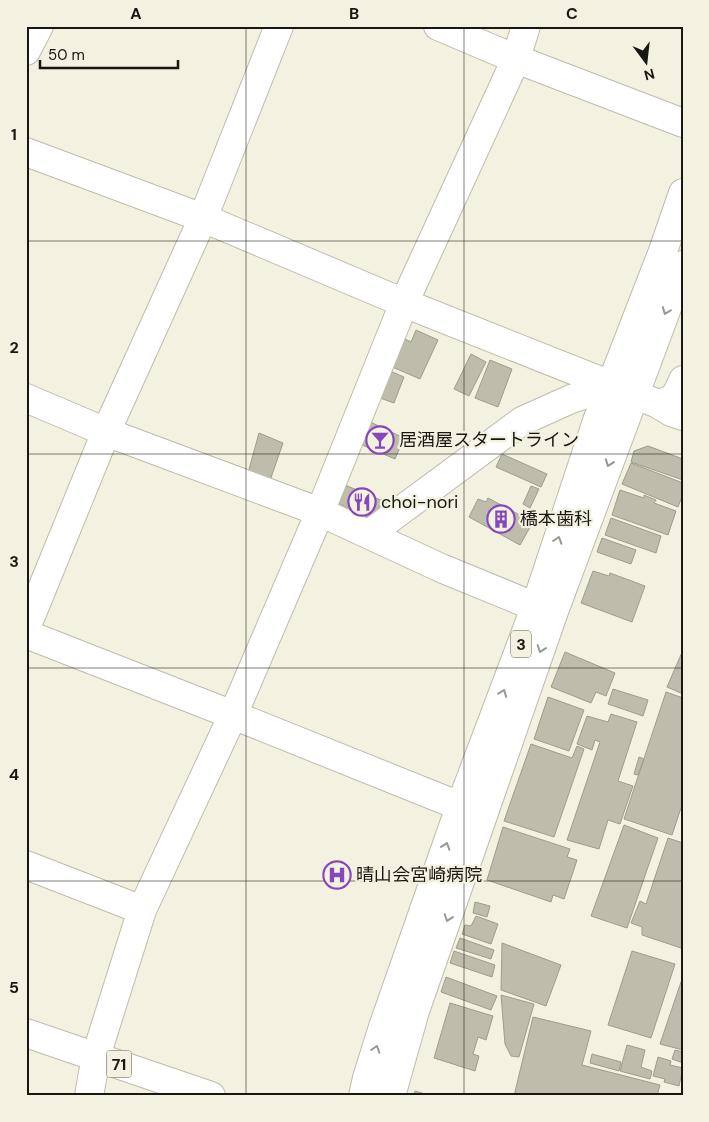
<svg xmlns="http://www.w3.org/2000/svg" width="709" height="1122" font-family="'DM Sans','Noto Sans JP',sans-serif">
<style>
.building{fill:#bebcab;stroke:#9e9c8c}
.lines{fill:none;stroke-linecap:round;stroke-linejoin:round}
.minor-casing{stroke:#bebcab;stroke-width:30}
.major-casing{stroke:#bebcab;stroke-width:30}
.highway-casing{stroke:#bebcab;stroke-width:30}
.minor{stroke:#fff;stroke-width:28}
.major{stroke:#fff;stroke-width:28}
.highway{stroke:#fff;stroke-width:28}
.oneway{stroke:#979794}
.grid{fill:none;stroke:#181711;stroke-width:1;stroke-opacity:0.55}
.labels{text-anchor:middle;stroke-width:4.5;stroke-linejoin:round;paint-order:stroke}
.shield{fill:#f3f1df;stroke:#5a584f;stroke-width:1}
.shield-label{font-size:16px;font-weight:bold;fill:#181711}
.poi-label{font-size:18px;fill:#181711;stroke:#f3f1df;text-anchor:start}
.neatline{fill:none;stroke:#181711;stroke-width:2}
.grid-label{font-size:16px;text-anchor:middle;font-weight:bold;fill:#181711}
</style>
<rect width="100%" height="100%" fill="#f3f1df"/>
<!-- building -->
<path class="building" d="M416,330L438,340L420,379L390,366L403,338L411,342Z
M471,354L486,362L469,396L454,389Z
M490,360L512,369L498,407L475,398Z
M390,371L404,377L394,403L380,398Z
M366,420L404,438L395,459L355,442Z
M259,433L283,443L266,492L245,484Z
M648,446L683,459V480L631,462L634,451Z
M502,454L547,474L541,487L496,467Z
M631,463L683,483V494L678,507L622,484Z
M345,485L388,503L382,516L373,520L336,502Z
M531,486L539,489L530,508L523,504Z
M620,490L644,498V495L656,500L654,503L676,511L668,535L612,515Z
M488,498L533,522L520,545L469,517L478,499L486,502Z
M611,518L661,536L656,553L605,535Z
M602,538L636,550L631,564L597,552Z
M593,571L609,576L610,573L645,586L632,622L581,603Z
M683,650V694L667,687Z
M565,652L615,673L606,696L596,692L591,703L551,687Z
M613,689L648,700L643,716L608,704Z
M666,692L683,698V802L672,835L624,819Z
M548,697L584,710L569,751L534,739Z
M611,714L637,722L618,781L633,786L620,824L608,820L599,849L567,840L600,742L595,740L592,750L577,744L587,716L608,722Z
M531,744L572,758L577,746L584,749L554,837L504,821Z
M639,757L644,759L638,775L634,774Z
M624,825L658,838L627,928L591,916Z
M503,827L570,849L567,857L577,860L564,899L553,895L551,902L487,880Z
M668,838L683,843V942L681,948L642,935V927L631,923L640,901L646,904Z
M475,902L490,906L487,917L473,913Z
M476,916L498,924L491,944L462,934L465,925L471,926Z
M460,938L494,950L491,959L456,948Z
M502,943L561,965L546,1006L501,990Z
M454,951L495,965L492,977L450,963Z
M632,951L675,964L651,1038L608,1025Z
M683,976V1050L660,1044Z
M446,977L497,996L491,1010L441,992Z
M501,995L534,1004L519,1057L511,1056L505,1044Z
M450,1003L493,1016L486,1040L478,1037L473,1054L479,1056L475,1071L434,1058Z
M533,1017L591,1031L582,1065L660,1085L657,1096H514Z
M627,1045L645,1050L641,1067L652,1071L650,1079L620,1071Z
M675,1050L683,1052V1063L672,1059Z
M592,1054L621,1062L619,1071L590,1063Z
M658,1057L671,1061L670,1065L683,1068L679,1086L664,1082L665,1079L653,1076Z
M415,1091L432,1096H413Z"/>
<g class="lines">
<!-- minor casing -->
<g class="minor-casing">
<path id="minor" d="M438,26L516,59L683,123
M26,51L39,26
M26,152L203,218L404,303L656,403L671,412L683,416
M26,398L106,432L320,512L441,568L553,614
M656,403C673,403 677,395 683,380
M369,534L522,421L571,399L611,386
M26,628L106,432L203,218L279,26
M26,634L233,715L482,815
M26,865L142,910
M89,1096L96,1056L142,910L233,715L320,512L404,303L516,59L526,26"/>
</g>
<!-- major casing -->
<g class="major-casing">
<path id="major" d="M26,1033L211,1096"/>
</g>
<!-- highway casing -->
<g class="highway-casing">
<path id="highway" d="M363,1096L367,1078L383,1027L460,807L535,608L597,421L663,251L683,193
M391,1096L415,1011L553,614L683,265"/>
</g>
<!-- minor -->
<use href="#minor" class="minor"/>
<!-- major -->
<use href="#major" class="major"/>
<!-- highway -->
<use href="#highway" class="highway"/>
</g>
<!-- one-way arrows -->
<defs><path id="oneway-chevron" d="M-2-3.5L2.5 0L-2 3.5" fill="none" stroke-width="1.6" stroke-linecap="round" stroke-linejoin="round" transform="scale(1.25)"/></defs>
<g class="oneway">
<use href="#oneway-chevron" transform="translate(666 311) rotate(111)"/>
<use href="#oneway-chevron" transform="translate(609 463) rotate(110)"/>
<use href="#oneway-chevron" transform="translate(558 540) rotate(-72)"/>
<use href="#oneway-chevron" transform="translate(541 649) rotate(109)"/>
<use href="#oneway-chevron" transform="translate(503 693) rotate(-69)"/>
<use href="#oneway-chevron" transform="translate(446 846) rotate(-71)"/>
<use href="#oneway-chevron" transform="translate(448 918) rotate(109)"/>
<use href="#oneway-chevron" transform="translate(376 1049) rotate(-72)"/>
</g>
<!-- grid -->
<path class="grid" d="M246,26V1096M464,26V1096M26,241H683M26,454H683M26,668H683M26,881H683"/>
<!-- icons -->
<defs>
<g id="bar-ring" transform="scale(1.4375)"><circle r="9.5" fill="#f3f1df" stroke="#8747bc" stroke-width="1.5"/><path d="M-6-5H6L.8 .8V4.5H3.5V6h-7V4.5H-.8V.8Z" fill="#8747bc"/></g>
<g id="restaurant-ring" transform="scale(1.4375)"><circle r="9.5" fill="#f3f1df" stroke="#8747bc" stroke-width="1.5"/><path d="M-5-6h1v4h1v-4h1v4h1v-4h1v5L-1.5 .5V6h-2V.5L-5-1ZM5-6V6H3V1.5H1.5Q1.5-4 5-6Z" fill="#8747bc"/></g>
<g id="building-ring" transform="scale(1.4375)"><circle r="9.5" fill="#f3f1df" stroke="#8747bc" stroke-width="1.5"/><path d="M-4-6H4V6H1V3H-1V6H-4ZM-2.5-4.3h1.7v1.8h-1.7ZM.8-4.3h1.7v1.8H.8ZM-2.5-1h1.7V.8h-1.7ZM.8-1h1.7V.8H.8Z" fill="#8747bc"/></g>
<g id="hospital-ring" transform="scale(1.4375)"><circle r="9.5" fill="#f3f1df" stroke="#8747bc" stroke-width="1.5"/><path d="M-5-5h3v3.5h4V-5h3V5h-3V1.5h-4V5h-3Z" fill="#8747bc"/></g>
</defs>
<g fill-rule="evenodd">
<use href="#bar-ring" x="380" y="440"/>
<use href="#restaurant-ring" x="362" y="502"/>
<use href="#building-ring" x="501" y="519"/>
<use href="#hospital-ring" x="337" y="875"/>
</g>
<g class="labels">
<!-- shield labels -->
<g class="shield">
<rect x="511" y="630.5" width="20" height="27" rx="4"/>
<rect x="106.5" y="1050.5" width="25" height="27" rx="4"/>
</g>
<g class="shield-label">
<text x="521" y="650">3</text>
<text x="119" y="1070">71</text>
</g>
<!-- poi labels -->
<g class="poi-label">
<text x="399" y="446">居酒屋スタートライン</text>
<text x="381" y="508">choi-nori</text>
<text x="520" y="525">橋本歯科</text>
<text x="356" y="881">晴山会宮崎病院</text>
</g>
</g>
<!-- border -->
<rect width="709" height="1122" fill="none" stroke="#f3f1df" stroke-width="55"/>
<!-- north arrow -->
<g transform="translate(646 62) rotate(165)" stroke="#f3f1df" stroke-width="4" paint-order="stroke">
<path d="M0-4L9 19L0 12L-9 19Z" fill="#181711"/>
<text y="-8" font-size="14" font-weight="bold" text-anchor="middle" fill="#181711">N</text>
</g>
<!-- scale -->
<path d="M40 60v8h138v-8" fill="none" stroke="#181711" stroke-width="2.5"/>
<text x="48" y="60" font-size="15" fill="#181711" stroke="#f3f1df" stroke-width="4" paint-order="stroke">50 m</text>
<rect x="28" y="28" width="654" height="1066" class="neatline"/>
<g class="grid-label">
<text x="136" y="19">A</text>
<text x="354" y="19">B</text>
<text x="572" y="19">C</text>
<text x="14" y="140">1</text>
<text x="14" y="353">2</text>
<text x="14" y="567">3</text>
<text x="14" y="780">4</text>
<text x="14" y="993">5</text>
</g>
</svg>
